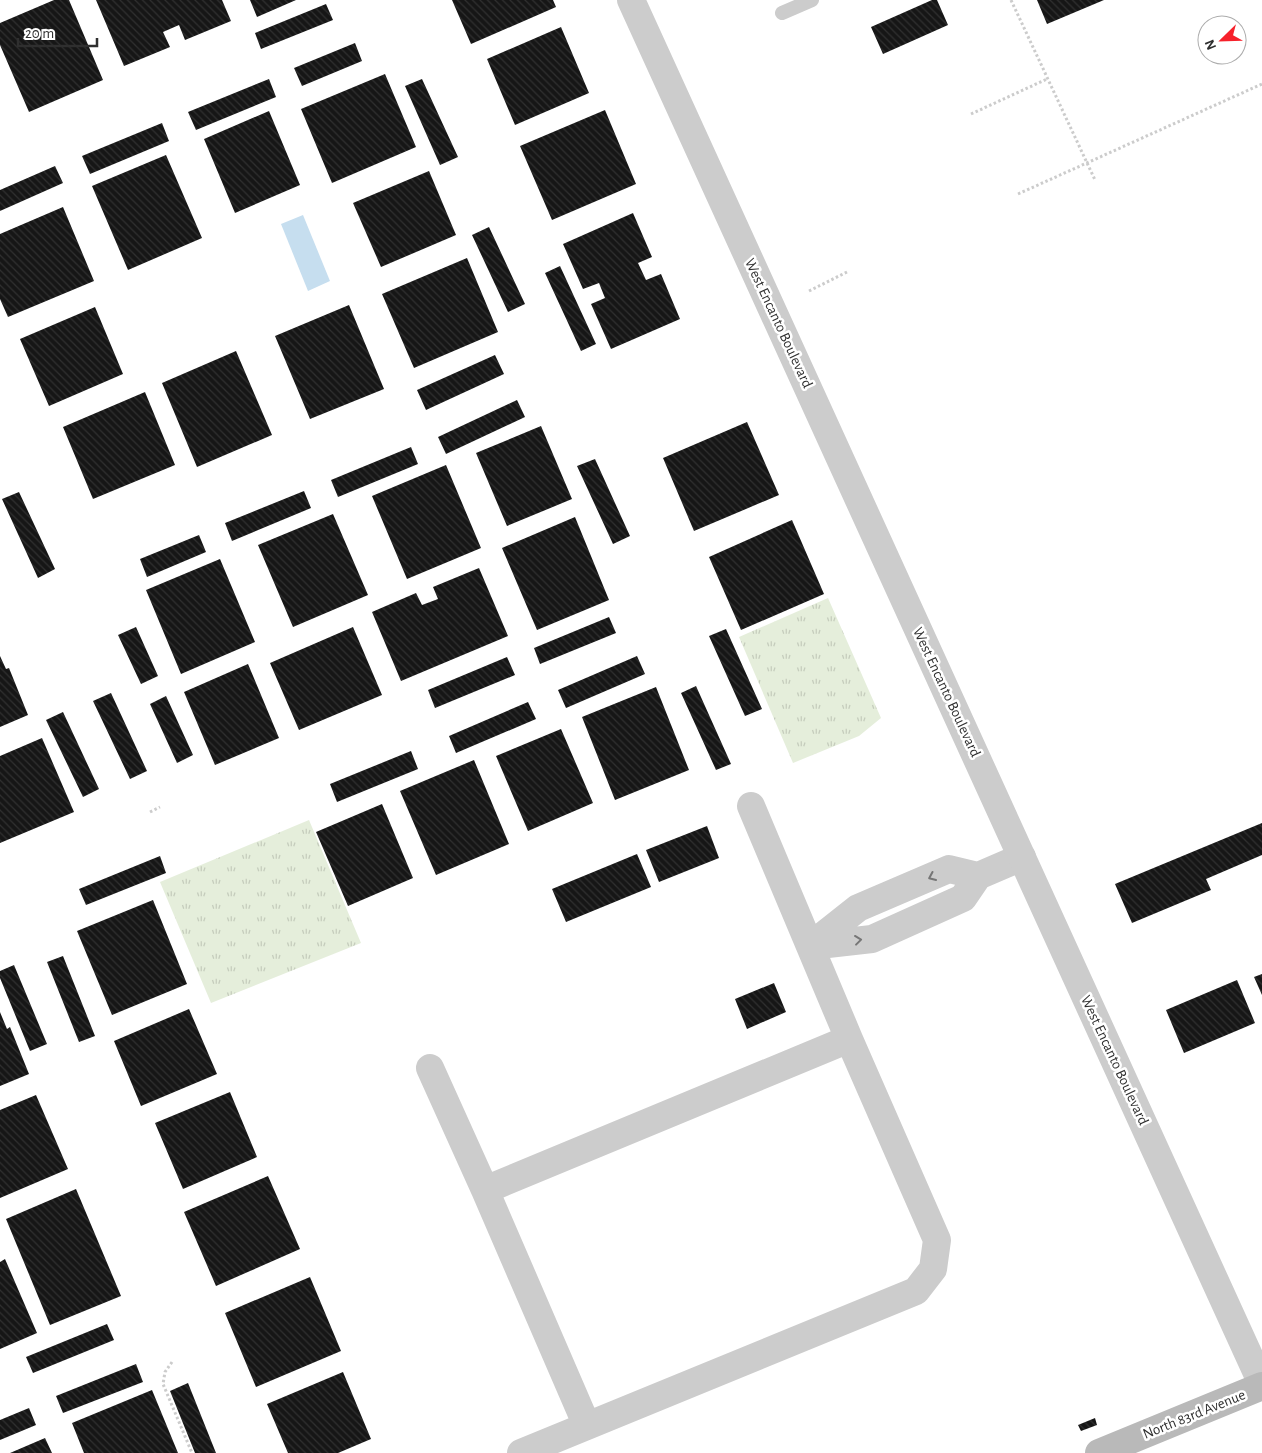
<svg xmlns="http://www.w3.org/2000/svg" width="1262" height="1453" font-family="'Alegreya Sans',sans-serif">
<style>
.grass{fill:url(#grass-tufts)}
.water{fill:#c6deef}
.building{fill:url(#building-back-hatch)}
.lines{fill:none;stroke-linecap:round;stroke-linejoin:round}
.path{stroke:#ccc;stroke-width:3;stroke-dasharray:2.5 2.5;stroke-linecap:butt}
.service{stroke:#ccc;stroke-width:14}
.minor{stroke:#ccc;stroke-width:28}
.tertiary{stroke:#ccc;stroke-width:28}
.secondary{stroke:#b9b9b9;stroke-width:28}
.oneway{stroke:#767676}
.labels{text-anchor:middle;stroke-width:5;stroke-linejoin:round;paint-order:stroke}
.street-label{font-size:15px;fill:#2f2f2f;stroke:#fff}
</style>
<defs>
<pattern id="grass-tufts" width="24" height="20" patternUnits="userSpaceOnUse" patternTransform="scale(1.25)"><rect width="24" height="20" fill="#e5eedb"/><path d="M3 7l-1-3M5 7V3M7 7l1-3M15 17l-1-3M17 17v-4M19 17l1-3" fill="none" stroke="#c5ccbc"/></pattern>
<pattern id="building-back-hatch" width="6" height="6" patternUnits="userSpaceOnUse" patternTransform="scale(1.25)"><rect width="6" height="6" fill="#161616"/><path d="M-1 5l2 2M0 0l6 6M5-1l2 2" fill="none" stroke="#303030"/></pattern>
</defs>
<rect width="100%" height="100%" fill="#fff"/>
<!-- grass -->
<path class="grass" d="M828,598L881,718L859,736L793,763L739,637Z
M309,820L361,943L211,1003L160,882Z"/>
<!-- water -->
<path class="water" d="M303,215L330,281L308,291L281,224Z"/>
<!-- building -->
<path class="building" d="M54,0H69L103,80L29,112L0,45V23Z
M96,0H222L231,21L185,40L179,25L163,32L170,47L124,66Z
M250,0H296L257,17Z
M452,0H553L556,7L471,44Z
M932,0H937L948,25L883,54L871,27Z
M1037,0H1104L1047,24Z
M326,4L333,20L261,49L255,33Z
M561,27L589,93L515,125L487,59Z
M355,43L362,61L302,86L294,68Z
M385,74L416,147L332,183L301,109Z
M269,79L276,97L196,130L188,112Z
M422,79L458,157L440,165L405,86Z
M605,110L636,184L552,220L520,146Z
M269,111L300,185L235,213L204,139Z
M162,123L169,141L90,174L82,156Z
M166,155L202,238L128,270L92,186Z
M55,166L63,183L0,211V190Z
M429,171L456,235L381,267L353,203Z
M63,207L94,281L8,317L0,299V234Z
M633,213L652,257L638,263L646,280L661,274L680,319L611,349L591,304L605,298L599,283L583,289L563,244Z
M489,227L525,304L508,312L472,235Z
M467,258L498,332L414,368L382,294Z
M560,266L596,344L581,351L545,273Z
M349,305L384,389L310,419L275,336Z
M95,307L123,374L49,406L20,339Z
M236,351L272,435L197,467L162,383Z
M495,355L504,374L426,410L417,390Z
M145,392L175,465L93,499L63,427Z
M517,400L525,417L446,454L438,437Z
M747,422L779,495L694,531L663,458Z
M541,426L572,499L507,526L476,453Z
M411,447L418,464L338,497L331,480Z
M595,459L630,536L613,544L577,466Z
M446,465L481,548L407,579L372,496Z
M304,491L311,508L232,541L225,523Z
M19,492L55,569L38,578L2,499Z
M333,514L368,595L293,627L258,545Z
M575,517L609,600L537,630L502,548Z
M792,520L824,594L741,630L709,557Z
M199,535L206,552L147,577L140,559Z
M220,559L255,642L181,674L146,590Z
M479,568L508,636L401,681L372,612L416,593L422,605L438,599L433,587Z
M609,617L616,633L540,664L534,648Z
M136,627L158,676L141,684L118,635Z
M353,627L382,695L299,730L270,663Z
M726,629L762,709L745,716L709,636Z
M0,656L6,669L9,668L28,715L0,727Z
M637,656L645,674L566,708L558,690Z
M507,657L515,675L435,708L428,690Z
M248,664L279,738L215,765L184,692Z
M696,686L731,764L716,770L681,693Z
M656,687L689,770L615,800L582,717Z
M111,693L147,771L130,779L93,701Z
M166,696L193,755L177,763L150,704Z
M528,702L536,719L456,753L449,736Z
M63,712L99,789L83,797L46,720Z
M561,729L593,803L528,831L496,756Z
M42,738L74,812L0,843V756Z
M411,751L418,769L337,802L330,784Z
M474,760L509,844L436,875L400,791Z
M382,804L413,878L348,906L316,832Z
M1262,823V855L1206,879L1211,890L1132,923L1115,884Z
M707,826L719,858L659,882L646,850Z
M637,854L651,887L566,922L552,889Z
M160,856L166,873L86,905L79,889Z
M153,900L187,984L112,1015L77,931Z
M63,956L95,1036L79,1042L47,962Z
M14,965L47,1044L30,1051L0,978V971Z
M1262,974V995L1254,977Z
M1237,980L1255,1023L1184,1053L1166,1010Z
M774,983L786,1012L747,1029L735,999Z
M189,1009L217,1074L141,1106L114,1041Z
M0,1012L7,1029L10,1027L29,1074L0,1086Z
M230,1092L257,1157L183,1189L155,1123Z
M36,1095L68,1169L0,1198V1110Z
M268,1176L300,1249L216,1286L184,1212Z
M76,1189L121,1296L50,1325L6,1219Z
M5,1259L37,1333L0,1349V1262Z
M310,1277L341,1351L256,1387L225,1313Z
M107,1324L114,1340L33,1373L26,1357Z
M136,1364L143,1382L63,1413L56,1396Z
M343,1372L371,1439L338,1453H288L267,1404Z
M188,1383L216,1453H195L170,1391Z
M152,1390L178,1453H84L72,1423Z
M29,1408L36,1425L0,1440V1420Z
M1095,1418L1097,1425L1081,1431L1078,1425Z
M45,1438L52,1453H10Z"/>
<g class="lines">
<!-- path -->
<path class="path" d="M1011,0L1095,180
M971,114L1047,79
M1018,194L1262,84
M809,291L847,272
M150,812L160,807
M172,1362L165,1372L163,1384L192,1453"/>
<!-- service -->
<path class="service" d="M782,13L812,0"/>
<!-- minor -->
<path class="minor" d="M810,946L872,939L963,898L978,876L1022,857
M810,946L858,908L949,869L978,876
M430,1068L485,1190
M587,1426L485,1190L849,1039
M521,1453L916,1291L933,1269L937,1240L849,1039L751,806"/>
<!-- tertiary -->
<path class="tertiary" d="M631,0L1262,1384"/>
<!-- secondary -->
<path class="secondary" d="M1099,1453L1262,1386"/>
</g>
<!-- one-way arrows -->
<defs><path id="oneway-chevron" d="M-2-3.5L2.5 0L-2 3.5" fill="none" stroke-width="1.6" stroke-linecap="round" stroke-linejoin="round" transform="scale(1.25)"/></defs>
<g class="oneway">
<use href="#oneway-chevron" transform="translate(932 877) rotate(156)"/>
<use href="#oneway-chevron" transform="translate(858 940) rotate(-7)"/>
</g>
<g class="labels">
<!-- street labels -->
<g class="street-label">
<text transform="translate(779 323) rotate(65)" y="5">West Encanto Boulevard</text>
<text transform="translate(947 692) rotate(65)" y="5">West Encanto Boulevard</text>
<text transform="translate(1115 1060) rotate(65)" y="5">West Encanto Boulevard</text>
<text transform="translate(1194 1414) rotate(-22)" y="5">North 83rd Avenue</text>
</g>
</g>
<!-- north arrow -->
<g transform="translate(1222 40) rotate(247)"><circle r="24" fill="#ffffff" stroke="#acacac"/>
<path d="M0-4L9 19L0 12L-9 19Z" fill="#f6212b"/>
<text y="-8" font-size="14" font-weight="bold" text-anchor="middle" fill="#2f2f2f">N</text>
</g>
<!-- scale -->
<path d="M18 38v8h79v-8" fill="none" stroke="#2f2f2f" stroke-width="2.5"/>
<text x="25" y="38" font-size="15" fill="#2f2f2f" stroke="#ffffff" stroke-width="4" paint-order="stroke">20 m</text>
</svg>
